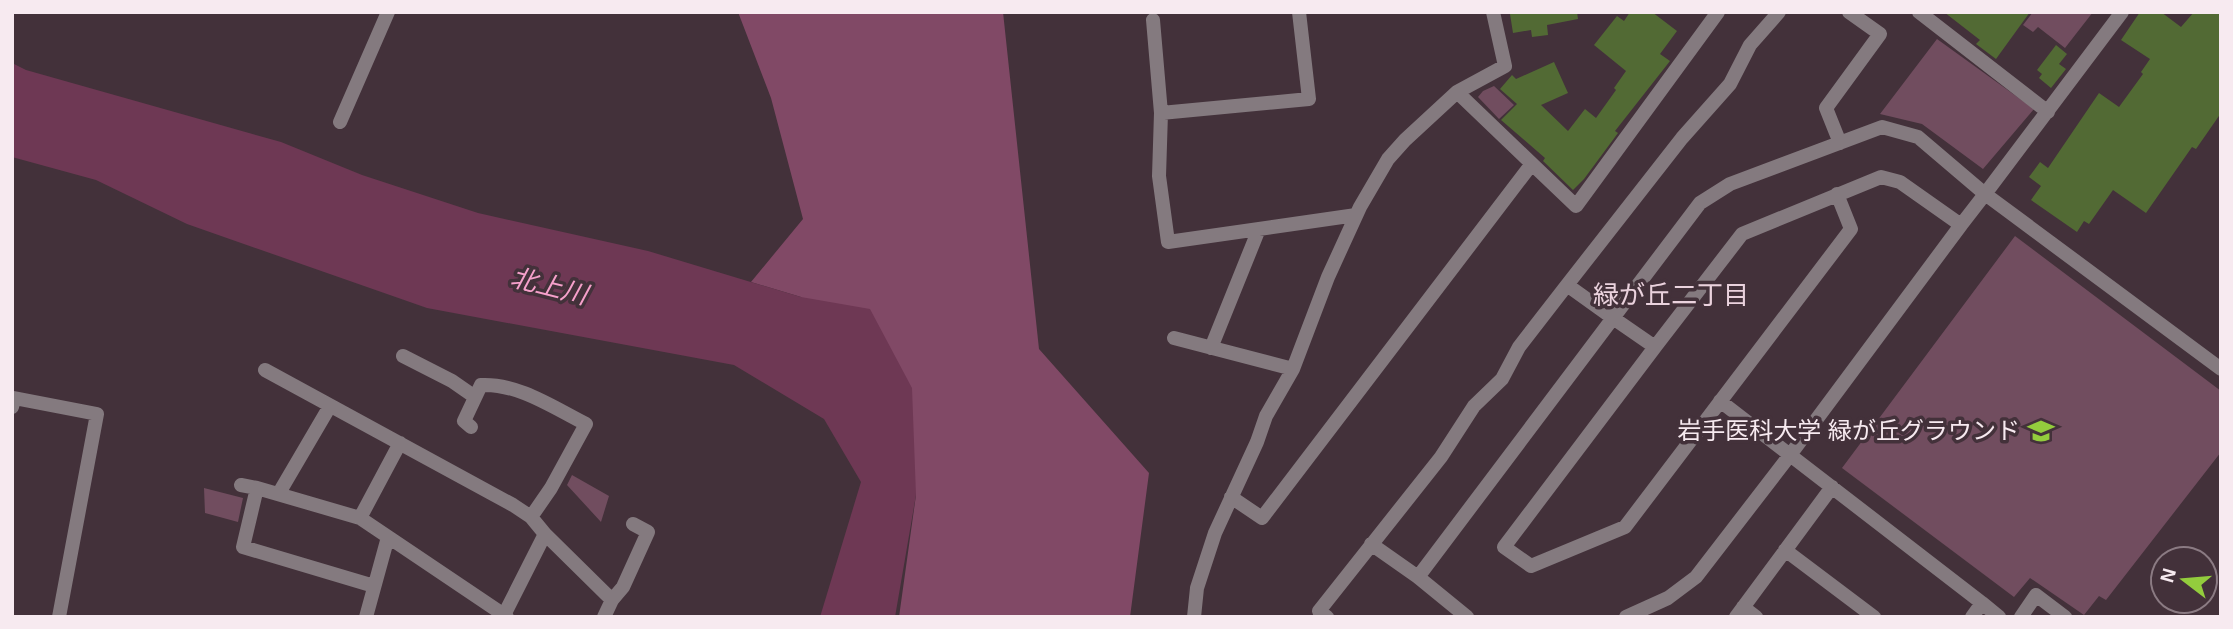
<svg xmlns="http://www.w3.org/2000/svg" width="2233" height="629" font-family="Arial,'Noto Sans JP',sans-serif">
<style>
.green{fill:#714d5f}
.forest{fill:#814966}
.water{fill:#6e3854}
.building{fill:#526a34}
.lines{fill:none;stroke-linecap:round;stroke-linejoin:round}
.minor{stroke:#847a7f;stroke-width:14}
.labels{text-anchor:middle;stroke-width:7;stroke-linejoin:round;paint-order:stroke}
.poi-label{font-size:24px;fill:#f7eaf0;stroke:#43313a;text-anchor:end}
.water-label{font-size:26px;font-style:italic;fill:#f6a0cb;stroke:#43313a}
.neighbourhood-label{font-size:26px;fill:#ead2dd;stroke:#43313a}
</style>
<rect width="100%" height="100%" fill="#43313a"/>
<!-- green -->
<path class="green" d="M2033,12H2093L2065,48L2038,27L2033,32L2023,25Z
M1937,39L2034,109L1983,169L1922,124L1880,114Z
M1494,86L1514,105L1499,119L1478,97L1483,91Z
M2015,236L2221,391V452L2106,600L2099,596L2084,615L2030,578L2014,597L1842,468Z
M572,475L609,496L601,522L567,485Z
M204,488L243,498L238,522L205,513Z"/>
<!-- forest -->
<path class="forest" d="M738,12H1003L1039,349L1149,473L1130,617H899L916,495L801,297L751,282L803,219L771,98Z"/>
<!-- water -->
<path class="water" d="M12,63L26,70L281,142L362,175L478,213L648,251L801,297L870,309L912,388L916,495L895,617H820L861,482L824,419L734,365L427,308L187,224L96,180L12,157Z"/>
<!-- building -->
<path class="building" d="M1520,12H1577L1578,19L1547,25L1548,35L1532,37L1531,30L1513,33L1510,14Z
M1630,12H1652L1677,31L1660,54L1670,61L1615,131L1618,133L1584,179L1573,190L1543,161L1545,158L1501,120L1517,104L1500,89L1512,75L1516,79L1554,62L1568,93L1541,105L1568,131L1585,109L1596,118L1616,90L1614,88L1626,71L1594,45L1617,16L1624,21Z
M1944,12H2030L1996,59L1976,44L1980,40Z
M2140,12H2161L2181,27L2194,12H2221V113L2196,149L2192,147L2146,213L2113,190L2089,224L2084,221L2077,232L2031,200L2041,186L2029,177L2040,162L2048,168L2099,93L2119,107L2143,74L2141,72L2150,59L2121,40Z
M2056,45L2067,54L2059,64L2066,69L2051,88L2039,78L2042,74L2037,70Z"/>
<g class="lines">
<!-- minor -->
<path class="minor" d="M1919,12L2048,112
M2122,12L1985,194L2221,369
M1153,20L1161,113L1159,176L1168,242L1356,215
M1457,92L1576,206L1718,12
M1161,113L1309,99L1299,12
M340,122L388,12
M1882,127L1918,137L1985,194L1961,225L1900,182L1881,177L1742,234L1655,347L1613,318L1700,203L1730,184Z
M1840,143L1826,108L1880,34L1849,12
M1174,338L1293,369
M1655,347L1504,547L1531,566L1625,527L1851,229L1837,194
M1211,348L1259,229
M403,356L452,381L475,397
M265,370L513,505L531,517
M1720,401L1982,603
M12,407L14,398L97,414L59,617
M471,427L464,421L481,385C518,383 554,408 586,424L551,488L531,517L545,534L612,600
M241,485L257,488
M279,493L330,406
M1231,497L1262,518L1531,165
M360,518L400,443
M1371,544L1418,577L1613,318L1567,285
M1785,550L1874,617
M1418,577L1467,617
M374,586L243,547L257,488L360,518L507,617
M1743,607L1756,617
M504,615L545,534
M366,617L388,537
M604,617L612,600L623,587L648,532L633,524
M1194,617L1197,588L1215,533L1257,442L1266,416L1293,369L1328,277L1360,207L1388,159L1405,140L1457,92L1505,66L1493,12
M1327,617L1319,611L1441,457L1474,406L1502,379L1519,347L1567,285L1682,138L1730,84L1750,45L1779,12
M1626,617L1668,598L1696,577L1790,455L1961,225
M1736,617L1832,487
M1972,617L1982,603L1999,617
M2021,617L2036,595L2065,617"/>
</g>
<!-- icons -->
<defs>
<g id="university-bare" transform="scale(2.1)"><path d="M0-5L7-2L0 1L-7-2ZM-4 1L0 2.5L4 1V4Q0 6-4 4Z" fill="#93cc3d" stroke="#43313a" stroke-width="2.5" paint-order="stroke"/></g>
</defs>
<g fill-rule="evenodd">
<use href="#university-bare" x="2041" y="431"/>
</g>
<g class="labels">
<!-- poi labels -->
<g class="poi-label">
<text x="2020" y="439">岩手医科大学 緑が丘グラウンド</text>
</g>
<!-- water labels -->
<g class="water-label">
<text transform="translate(549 286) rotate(14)" y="9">北上川</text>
</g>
<!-- neighbourhood labels -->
<g class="neighbourhood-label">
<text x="1671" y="304">緑が丘二丁目</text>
</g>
</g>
<!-- border -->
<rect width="2233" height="629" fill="none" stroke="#f7eaf0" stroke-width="28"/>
<!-- north arrow -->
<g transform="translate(2184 580) rotate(286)"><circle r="33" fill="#43313a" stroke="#8b7b83" stroke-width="2"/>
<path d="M0-5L12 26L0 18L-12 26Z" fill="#93cc3d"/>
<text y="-10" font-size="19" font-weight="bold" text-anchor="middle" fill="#f7eaf0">N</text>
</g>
</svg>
